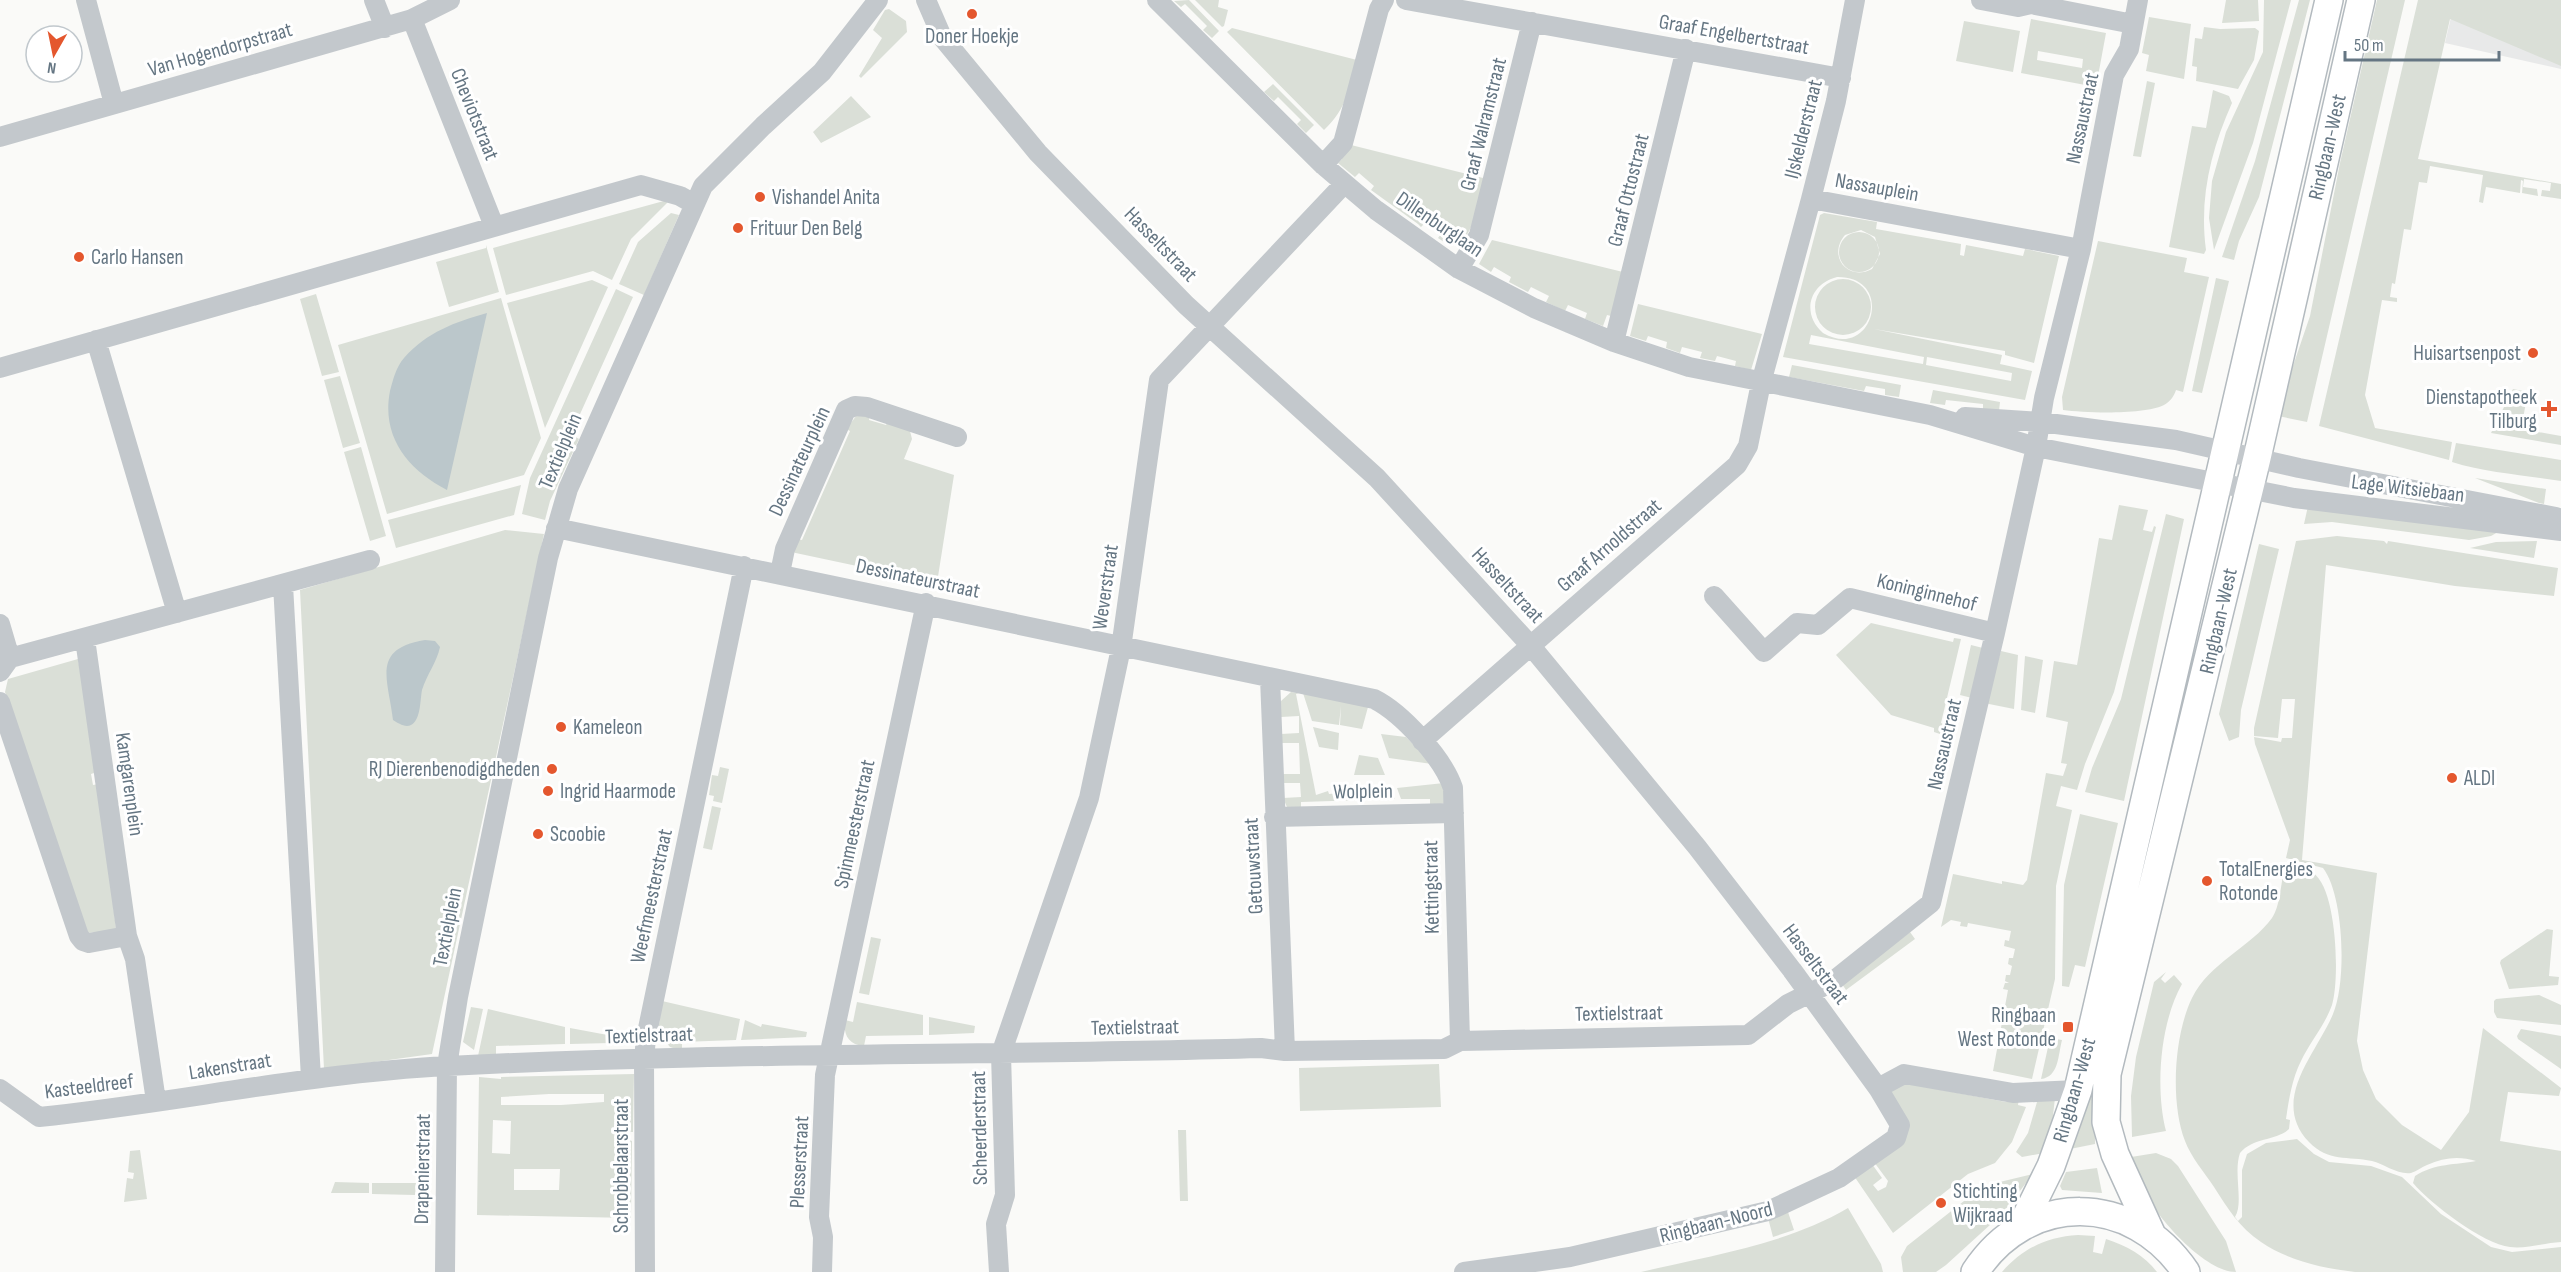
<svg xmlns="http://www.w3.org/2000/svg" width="2561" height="1272" font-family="'Sofia Sans Condensed',sans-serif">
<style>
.built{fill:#e8e9e9}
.green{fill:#dadfd7;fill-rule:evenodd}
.water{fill:#bbc7cb}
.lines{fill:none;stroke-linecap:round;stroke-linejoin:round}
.secondary-casing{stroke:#b3babf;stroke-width:30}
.street{stroke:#c3c8cc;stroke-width:20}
.secondary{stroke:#fff;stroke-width:27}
.poi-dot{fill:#e4572e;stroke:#fff;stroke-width:2}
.labels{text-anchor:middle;stroke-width:6;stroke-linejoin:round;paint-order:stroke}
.street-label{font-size:21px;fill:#657683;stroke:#fff}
.poi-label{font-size:21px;fill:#657683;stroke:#fff;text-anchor:start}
</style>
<rect width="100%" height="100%" fill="#fafaf8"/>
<!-- built -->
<path class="built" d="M2455,0H2561V69L2445,43Z"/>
<!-- green -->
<path class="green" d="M1189,0L1219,31L1212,38L1203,30L1207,26L1185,4L1181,7L1174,1Z
M1195,0H1219L1218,7L1228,10L1224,26L1222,27Z
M2226,0H2258L2259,21L2222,23Z
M2264,0H2291L2253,143L2214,250L2209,218L2212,181L2226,132L2263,52Z
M2299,0H2310L2259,197L2239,241L2234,260L2222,257L2255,161Z
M2377,0H2405L2307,422L2278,416L2279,407L2310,316L2340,163Z
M2418,0H2561V66L2450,19L2418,159L2561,184V199L2541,196L2542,190L2550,191L2551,183L2524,179L2523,187L2537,189L2538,196L2522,193L2523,181L2521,180L2520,193L2486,187L2483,203L2479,202L2483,175L2430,166L2427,183L2419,182L2411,230L2404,229L2395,284L2392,283L2390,297L2397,298V302L2382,300L2365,395L2375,428L2452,442L2449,460L2319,426Z
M889,9L906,21L907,32L861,78L859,76L882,38L873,30L885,10Z
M2149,17L2191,24L2184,79L2146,71L2149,55L2142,53Z
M2031,19L2106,33L2096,87L2021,73ZM2038,51L2083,59L2082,68L2037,60Z
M1964,21L2020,31L2013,72L1956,61Z
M2204,27L2220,29L2255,28L2259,31L2254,60L2238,89L2196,81L2197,67L2192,66L2195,38L2202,39Z
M1232,28L1357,60C1349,90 1347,108 1324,130L1227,32Z
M2147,81L2155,83L2141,157L2133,156Z
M1273,84L1314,125L1306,133L1297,124L1301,120L1278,97L1274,101L1264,92Z
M2213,90L2229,96L2232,103C2211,150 2199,198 2206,250L2204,254L2169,247L2192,126L2206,128Z
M851,96L871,117L821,143L813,132Z
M1351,145L1487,179L1475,220L1463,242L1458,239L1450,246L1438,238L1441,234L1425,223L1421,227L1418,224L1371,190L1374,186L1359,173L1355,177L1338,163L1342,159L1338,155Z
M671,199L631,239L612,280L593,271L506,295L493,248Z
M671,213L679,215L644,295L619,284L638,242Z
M1824,213L1877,222L1876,229L1961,244L1960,255L1964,256L1966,245L2023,256L2025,249L2059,256L2034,363L2005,355V351L1874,329L2002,355L2000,364L2032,371L2025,400L1783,357L1820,215ZM1861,230L1875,237L1880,254L1872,269C1848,282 1827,256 1845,235ZM1837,277C1896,276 1873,362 1823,333C1801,314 1809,284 1837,277ZM1811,335L1924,357L1923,364L1809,344ZM1927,357L2012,373L2011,381L1926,365Z
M1839 252a20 20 0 1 1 40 0a20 20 0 1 1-40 0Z
M1492,240L1623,272L1611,316L1607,315L1603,326L1585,319L1587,313L1568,305L1565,311L1546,302L1549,296L1531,287L1528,292L1509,282L1511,277L1494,267L1491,272L1479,264Z
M2098,241L2187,258L2184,272L2209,277L2183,392L2176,390C2174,396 2171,401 2164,405C2144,415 2086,413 2063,410L2062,397Z
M486,245L499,292L449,307L436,262L486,248Z
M2216,278L2229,281L2202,393L2192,391Z
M1815 307a28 28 0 1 1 56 0a28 28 0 1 1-56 0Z
M592,280L608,287L545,428L507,303Z
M616,289L633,297L571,434L579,439L550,501L545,520L522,514L530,478Z
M316,294L339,372L322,376L300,299Z
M501,298L541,438L524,475L387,514L338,345Z
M1638,304L1762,334L1751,370L1735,366L1736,361L1717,356L1715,361L1700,358L1702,352L1682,347L1680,353L1666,348L1667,342L1648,336L1646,341L1630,336Z
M1792,365L1901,385L1899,397L1885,395V389L1866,386L1864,391L1789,377Z
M340,376L360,443L343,448L324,380Z
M2513,389L2528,392L2521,429L2561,436V445L2491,433Z
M1933,390L2000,402L1999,411L1983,409V404L1946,400L1945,405L1930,403Z
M857,415H870L869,420L886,425L888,421L910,431L912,439L904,459L954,475L937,583L791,552L797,539L802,540L850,431L846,429Z
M2456,443L2561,460V481C2525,475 2487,473 2452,462Z
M361,447L386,536L370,541L344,452Z
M2475,478L2546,489L2544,504L2539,503Z
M521,485L514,515L396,548L388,520Z
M2119,505L2148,510L2143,530L2152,532L2154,526L2156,527L2114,692L2085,764L2077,790L2061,786L2056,806L2072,810L2056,886L2055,979L2032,1079L1993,1071L2008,990L2003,989L2005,983H2009L2005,981L2006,975H2010L2012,966L2008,964L2009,958H2013L2015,949L2004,946L2005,940L2009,941L2011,931L1968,923L1967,927L1960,926L1961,922L1951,920L1941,927L1953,874L2002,884V881L2023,885L2027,880L2046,773L2063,776L2067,764L2061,763L2068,722L2046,717L2054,661L2077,665L2099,538L2112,540Z
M2308,506L2498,532L2491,536L2469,540L2332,522L2304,524Z
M2166,514L2184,519L2124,801L2085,792L2092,768L2121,699Z
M505,530L544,534L432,1054L324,1069L300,590Z
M2337,536L2384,541L2387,544L2388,541L2558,568L2554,596L2455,586L2326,565L2302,860L2377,873L2357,1041L2363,1070L2376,1099L2402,1125L2441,1150L2469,1112L2483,1028L2561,1088L2559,1096L2508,1092L2500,1141L2561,1151V1242C2544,1243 2526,1249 2510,1247C2483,1244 2431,1204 2413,1183L2415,1176C2435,1163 2456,1165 2476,1161C2460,1156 2444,1157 2427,1165C2422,1167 2417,1171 2411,1173C2398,1175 2384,1164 2372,1161C2348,1156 2328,1162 2309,1142C2269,1100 2317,1053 2333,1014C2347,982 2344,895 2323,868L2286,858L2290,840L2255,744L2254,737L2281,742L2282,738H2292L2295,699H2282L2278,738L2254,736V728L2296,541Z
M2537,541L2534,558L2470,548L2496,542Z
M2259,544L2279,549L2241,710L2239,737L2229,741L2219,714Z
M1871,623L1953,642L1954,638L1961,639L1941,723L1946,725L1943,735L1934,732V728L1891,715L1836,655Z
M1971,645L1983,648L1972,698L1960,695Z
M2001,651L2018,655L2014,709L1984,703Z
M2025,656L2043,660L2035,713L2021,710Z
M78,659L97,772L91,774L93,785L99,784L116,929L113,931L87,933L5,692L8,679Z
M1291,692L1299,693L1296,694L1316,795L1328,791L1329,794L1391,788L1395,799L1301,802V810L1287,807L1283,798L1301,797L1300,783H1282V774H1300L1299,743H1281V734L1299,733V716L1281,717V701Z
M1303,693L1368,707L1362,729L1340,725L1341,706L1339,725L1312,721Z
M1313,727L1339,733L1338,750L1319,747Z
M1381,734L1406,737V748V737L1432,764L1389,758Z
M1359,755L1378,758L1385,775H1354Z
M720,767L729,769L722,803L713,801L714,796L709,795L712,775L718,776Z
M1444,783V803L1430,807V799H1401L1397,788Z
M712,806L721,808L712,850L703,848Z
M2080,814L2118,823L2085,967L2075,965L2069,987L2062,986L2064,885Z
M2284,870L2313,873C2337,888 2340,979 2332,1005C2325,1025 2310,1042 2301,1061C2292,1079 2289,1099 2286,1119L2290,1120L2289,1129C2276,1141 2253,1137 2240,1153C2233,1173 2244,1203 2235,1217L2238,1221L2242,1217V1170L2247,1154L2266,1143L2297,1139L2314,1154L2329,1162L2371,1166L2402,1177L2441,1214L2491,1247L2512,1252L2561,1247V1272H2355C2322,1268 2289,1261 2261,1242C2239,1227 2228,1209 2214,1187C2204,1172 2191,1157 2185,1141C2170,1102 2174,1035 2192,998C2209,963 2251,947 2272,918C2280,907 2281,883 2284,870Z
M2547,929L2553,930L2549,976L2559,977L2558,985L2509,989L2500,963L2501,960Z
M1910,932L1915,939L1846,990L1842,984Z
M871,937L881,939L869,995L859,993Z
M2166,972L2161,979L2165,983L2174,975L2182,984C2160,1023 2155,1088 2166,1131L2132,1137L2131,1096L2136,1057L2154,982Z
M2539,995L2561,1005V1025L2497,1018L2494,1012V1001L2496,999Z
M662,1001L740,1019L736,1040L682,1042V1051L670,1047L658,1032Z
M857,1002L923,1015V1035L866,1036L864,1046C848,1045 843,1034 845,1020L853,1022Z
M471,1007L483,1009L474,1050L463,1042Z
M488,1009L565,1027V1044L496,1046V1055L478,1056Z
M929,1017L975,1026L974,1033L929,1035Z
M745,1020L761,1027L762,1024L807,1032L806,1037L741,1040Z
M570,1028L613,1036L611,1043L570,1044Z
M2521,1029L2561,1036V1069L2518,1039L2517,1036Z
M2050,1038L2062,1040C2058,1055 2059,1077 2041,1079Z
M1439,1064L1441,1107L1300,1111L1299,1068Z
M634,1074L633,1132H628L629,1140L632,1141L631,1218L477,1215L479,1077L501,1079V1077ZM549,1094H604V1102L561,1105H501V1097ZM493,1120L511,1121L510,1154L492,1153ZM514,1169H560L559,1190H514Z
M1906,1080L1915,1085L2006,1102L2019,1098L2018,1105L2026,1107L2012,1142L1995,1163L1968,1174L1893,1233L1854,1176L1872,1164L1882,1178L1873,1185L1878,1191L1886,1187L1888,1181L1874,1162L1906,1118L1890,1091Z
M2095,1085V1144L2070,1149L2080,1109Z
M2055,1098L2052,1124L2044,1153L2022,1157L2016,1152L2028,1133L2037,1102Z
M1178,1130H1186L1188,1201H1180Z
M140,1150L147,1199L124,1202L127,1178L133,1179L134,1173L128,1172L130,1151Z
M2156,1153L2171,1159L2178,1166L2226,1241L2236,1272C2206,1272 2160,1221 2147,1196C2140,1183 2136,1170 2131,1157Z
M2097,1168L2102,1193L2062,1190L2060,1186L2066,1172Z
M2033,1174L2002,1214L1946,1265L1936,1272H1903L1901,1257L1907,1246L1983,1186Z
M335,1182L369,1183V1193H331Z
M372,1183H416L415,1195L372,1194Z
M1848,1208L1881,1264L1883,1272H1641C1711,1255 1785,1245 1848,1208Z
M1788,1212L1794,1230L1773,1237L1768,1218Z
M2078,1235L2095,1236L2093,1252L2102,1254L2106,1239C2127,1246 2144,1255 2157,1272H2002C2023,1248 2047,1237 2078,1235Z"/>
<!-- water -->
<path class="water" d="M487,313L447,490C408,470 381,437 390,391C393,380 396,367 404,358C427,332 455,322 487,313Z
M425,640L435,641L440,647C437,662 427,674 422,690C420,700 421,720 411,725C405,728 398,723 393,720C388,678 371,649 425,640Z"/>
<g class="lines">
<!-- secondary casing -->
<g class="secondary-casing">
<path id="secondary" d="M2021,1227L2051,1166L2078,1090L2329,0
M2152,1235L2115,1154L2106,1122L2107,1074L2257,458L2361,0
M1975,1272C2028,1191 2132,1192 2186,1272"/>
</g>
<!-- street -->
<path class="street" d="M86,0L114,104
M374,0L385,28
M926,0L942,37L1038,153L1186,305L1377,478L1531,646L1697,847L1792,970L1878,1088L1900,1125L1896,1138L1839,1178L1768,1211L1570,1257L1464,1272
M1157,0L1323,165L1376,210L1459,269L1534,308L1614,342L1689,367L1930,415L2036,447L2294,498L2561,531
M1406,0L1841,78
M1981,0L2018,7L2031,4L2133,24
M412,19L494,226
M0,137L412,19L450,0
M1323,165L1343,143L1379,9L1384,0
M1811,199L1836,101L1855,0
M2081,249L2114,75L2129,49L2138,0
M1459,269L1479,235L1532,22
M96,340L177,613
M1614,342L1686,49
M0,368L641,185L680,196L694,204
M1965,417L2041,422L2176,440L2299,468L2556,517L2561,520
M556,528C829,583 1101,643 1374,699C1402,713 1443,758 1453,788L1460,1041
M780,573L785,549L846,410L855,406L867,407L957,437
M283,585L311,1078
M1714,596L1764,652L1797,623L1818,625L1850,598L1995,633
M0,624L10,658
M85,639L127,936L135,959L156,1101
M0,672L10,658L370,560
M1270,678L1285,1051
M0,702L79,936L83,941L89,943L127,936
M1274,817L1454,813
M1878,1088L1904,1074L2013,1093L2078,1090
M0,1089L39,1117C175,1103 310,1073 448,1066C719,1052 990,1056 1261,1048L1285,1051L1444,1049L1460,1041L1748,1035L1788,1004L1832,982L1931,903L1995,633L2036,447L2044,398L2081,249L1811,199L1761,383L1748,446L1737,465L1422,741
M445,1272L447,1066L458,997L548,558L568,489L703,186L763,126L822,72L878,0
M645,1272L644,1059L646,1038L744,566
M822,1272L823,1237L819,1217L825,1075L926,603
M999,1272L996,1224L1005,1195L1001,1054L1089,798L1121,648L1159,380L1344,184"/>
<!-- secondary -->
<use href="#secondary" class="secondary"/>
</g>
<!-- markers -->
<g class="poi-dot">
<circle cx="972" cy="14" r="6"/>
<circle cx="760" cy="197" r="6"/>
<circle cx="738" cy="228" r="6"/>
<circle cx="79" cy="257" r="6"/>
<circle cx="2533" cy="353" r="6"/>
<path d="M2546 400h6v6h6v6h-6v6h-6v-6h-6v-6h6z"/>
<circle cx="561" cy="727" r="6"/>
<circle cx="552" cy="769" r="6"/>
<circle cx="2452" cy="778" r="6"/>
<circle cx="548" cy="791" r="6"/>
<circle cx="538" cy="834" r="6"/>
<circle cx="2207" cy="881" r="6"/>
<rect x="2062" y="1021" width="12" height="12" rx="3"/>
<circle cx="1941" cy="1203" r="6"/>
</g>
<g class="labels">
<!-- street labels -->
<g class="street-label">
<text transform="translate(1734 34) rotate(10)" y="7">Graaf Engelbertstraat</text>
<text transform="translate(220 49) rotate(-16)" y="7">Van Hogendorpstraat</text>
<text transform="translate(475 114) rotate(68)" y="7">Cheviotstraat</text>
<text transform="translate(2082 118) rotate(-78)" y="7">Nassaustraat</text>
<text transform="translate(1483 124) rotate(-76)" y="7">Graaf Walramstraat</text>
<text transform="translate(1803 129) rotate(-76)" y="7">IJskelderstraat</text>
<text transform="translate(2327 147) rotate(-77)" y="7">Ringbaan-West</text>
<text transform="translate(1877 187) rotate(10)" y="7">Nassauplein</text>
<text transform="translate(1628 190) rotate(-76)" y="7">Graaf Ottostraat</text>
<text transform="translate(1440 224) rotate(34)" y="7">Dillenburglaan</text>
<text transform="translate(1161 244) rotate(46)" y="7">Hasseltstraat</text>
<text transform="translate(560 451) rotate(-67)" y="7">Textielplein</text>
<text transform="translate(799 461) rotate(-65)" y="7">Dessinateurplein</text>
<text transform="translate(2408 488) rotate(7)" y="7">Lage Witsiebaan</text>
<text transform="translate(1609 545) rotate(-41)" y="7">Graaf Arnoldstraat</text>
<text transform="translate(918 578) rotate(12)" y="7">Dessinateurstraat</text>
<text transform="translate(1508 585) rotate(47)" y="7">Hasseltstraat</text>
<text transform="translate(1105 587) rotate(-82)" y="7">Weverstraat</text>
<text transform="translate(1927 592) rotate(14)" y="7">Koninginnehof</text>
<text transform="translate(2218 621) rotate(-77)" y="7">Ringbaan-West</text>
<text transform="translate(1944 744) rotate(-77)" y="7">Nassaustraat</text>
<text transform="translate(130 784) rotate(82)" y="7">Kamgarenplein</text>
<text transform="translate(1363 791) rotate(-1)" y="7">Wolplein</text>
<text transform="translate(854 824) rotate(-78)" y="7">Spinmeesterstraat</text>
<text transform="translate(1253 866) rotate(-93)" y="7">Getouwstraat</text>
<text transform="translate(1431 887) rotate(-91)" y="7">Kettingstraat</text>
<text transform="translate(651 896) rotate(-78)" y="7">Weefmeesterstraat</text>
<text transform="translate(447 927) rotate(-79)" y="7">Textielplein</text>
<text transform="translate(1816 964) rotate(53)" y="7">Hasseltstraat</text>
<text transform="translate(1619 1013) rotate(-1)" y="7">Textielstraat</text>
<text transform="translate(1135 1027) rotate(-1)" y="7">Textielstraat</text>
<text transform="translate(649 1035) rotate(-2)" y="7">Textielstraat</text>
<text transform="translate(230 1066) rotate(-9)" y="7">Lakenstraat</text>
<text transform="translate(89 1086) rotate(-7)" y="7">Kasteeldreef</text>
<text transform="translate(2074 1090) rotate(-74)" y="7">Ringbaan-West</text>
<text transform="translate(979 1128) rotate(-91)" y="7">Scheerderstraat</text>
<text transform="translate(799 1162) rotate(-87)" y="7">Plesserstraat</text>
<text transform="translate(621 1166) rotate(-90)" y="7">Schrobbelaarstraat</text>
<text transform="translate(422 1169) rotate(-89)" y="7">Drapenierstraat</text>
<text transform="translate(1716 1222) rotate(-14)" y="7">Ringbaan-Noord</text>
</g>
<!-- poi labels -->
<g class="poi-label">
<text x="972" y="43" text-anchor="middle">Doner Hoekje</text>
<text x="772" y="204">Vishandel Anita</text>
<text x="750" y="235">Frituur Den Belg</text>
<text x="91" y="264">Carlo Hansen</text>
<text x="2521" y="360" text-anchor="end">Huisartsenpost</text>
<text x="2537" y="404" text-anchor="end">Dienstapotheek<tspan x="2537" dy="24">Tilburg</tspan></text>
<text x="573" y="734">Kameleon</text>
<text x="540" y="776" text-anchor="end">RJ Dierenbenodigdheden</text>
<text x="2464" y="785">ALDI</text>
<text x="560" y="798">Ingrid Haarmode</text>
<text x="550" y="841">Scoobie</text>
<text x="2219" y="876">TotalEnergies<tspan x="2219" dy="24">Rotonde</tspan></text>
<text x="2056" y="1022" text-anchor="end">Ringbaan<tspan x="2056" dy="24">West Rotonde</tspan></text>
<text x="1953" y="1198">Stichting<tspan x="1953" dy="24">Wijkraad</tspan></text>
</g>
</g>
<!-- north arrow -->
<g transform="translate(54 54) rotate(189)"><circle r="28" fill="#ffffff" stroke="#c1c8cd" stroke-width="1.5"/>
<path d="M0-4.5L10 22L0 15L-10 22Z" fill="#e4572e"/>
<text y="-9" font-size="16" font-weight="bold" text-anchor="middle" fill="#657683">N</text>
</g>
<!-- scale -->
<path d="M2345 51v9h154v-9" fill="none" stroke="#657683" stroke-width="3"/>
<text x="2354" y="51" font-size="18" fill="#657683" stroke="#ffffff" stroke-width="4.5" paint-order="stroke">50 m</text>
</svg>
